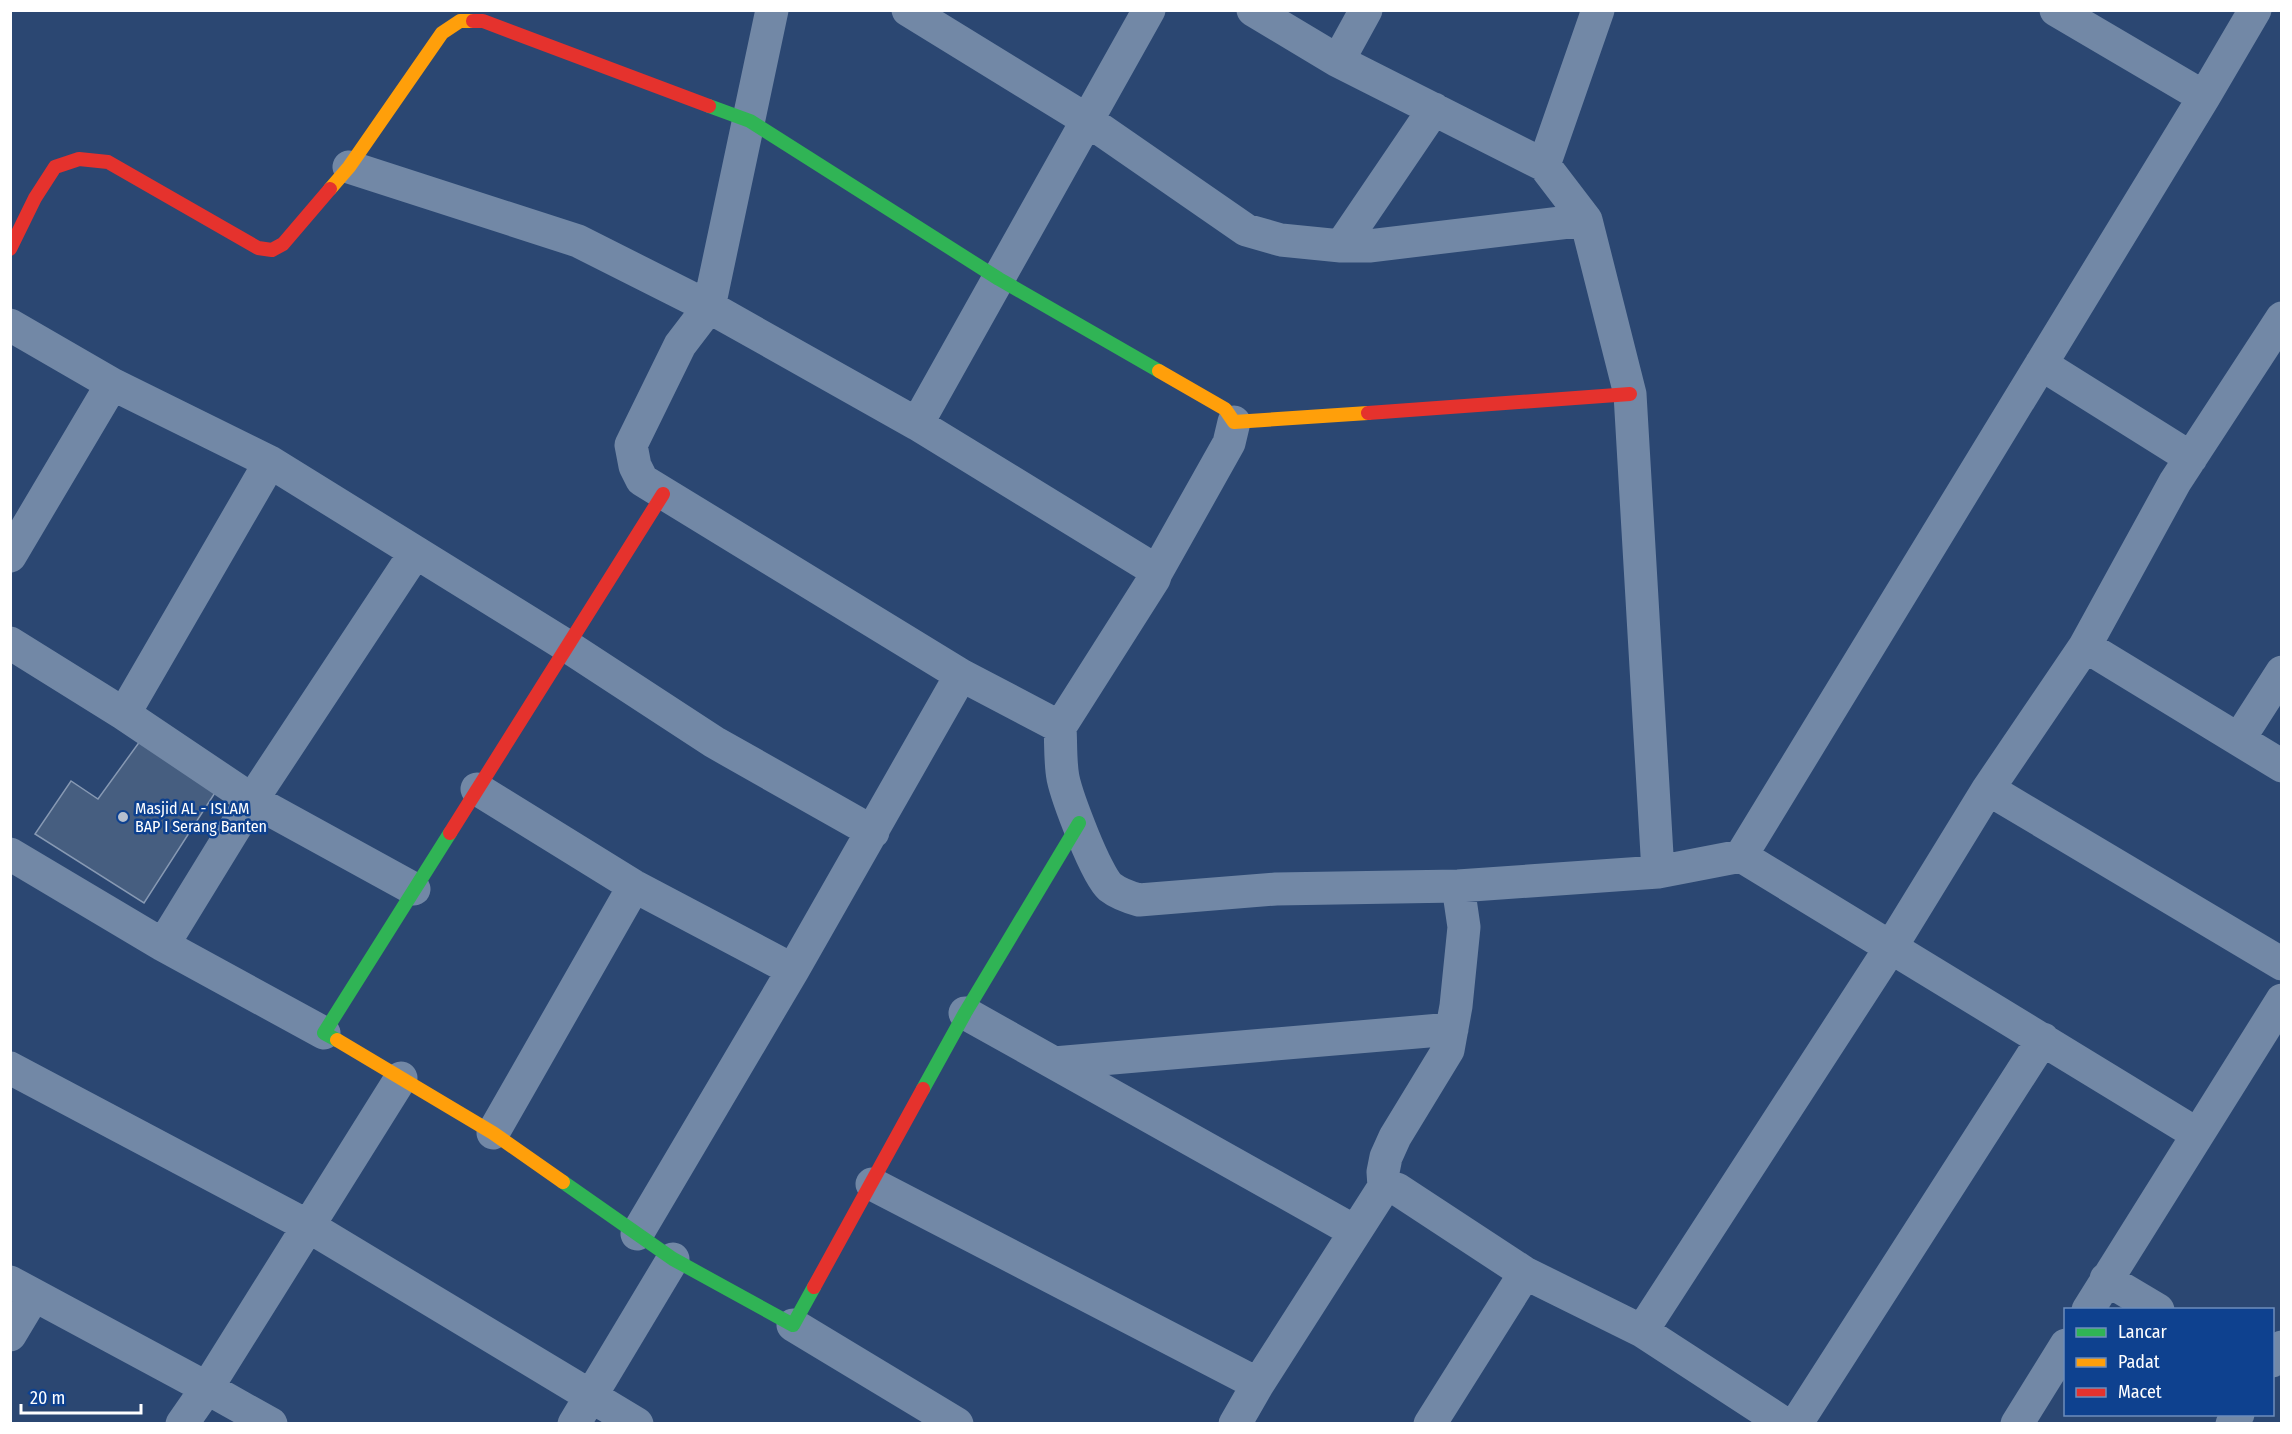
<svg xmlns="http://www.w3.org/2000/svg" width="2292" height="1434" font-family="'Fira Sans Condensed',sans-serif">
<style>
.building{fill:#465e80;stroke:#8799b3;stroke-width:1.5}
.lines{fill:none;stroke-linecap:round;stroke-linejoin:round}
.street{stroke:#7288a6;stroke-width:33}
.fast{stroke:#30b455;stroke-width:14}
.slow{stroke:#ff9f0a;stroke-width:14}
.jam{stroke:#e5322d;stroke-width:14}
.poi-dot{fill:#b5bfce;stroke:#0e418f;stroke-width:2}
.labels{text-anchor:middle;stroke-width:5;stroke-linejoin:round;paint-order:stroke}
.poi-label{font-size:16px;fill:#fff;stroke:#0e418f;text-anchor:start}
</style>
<rect width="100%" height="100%" fill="#2b4772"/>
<!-- building -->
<path class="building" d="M143,737L220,785L144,903L35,834L71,781L98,799Z"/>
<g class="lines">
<!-- street -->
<path class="street" d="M772,10L709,307L680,345L631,445L635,466L642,480L961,675L1060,727C1061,743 1060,762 1063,778C1067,797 1096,875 1110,887C1119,894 1128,897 1139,900L1276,889L1458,886L1658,872
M908,10L1087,120L1246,230L1281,240L1341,246H1369L1586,220L1544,165L1338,61L1253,10
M2056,10L2204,97L2255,10
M1338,61L1366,10
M1544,165L1598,10
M349,167L578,241L709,307L917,424L1149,10
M1586,220L1630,394L1658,872L1741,856L2197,1134
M1341,246L1434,109
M10,325L112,384L270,462L567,646L714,742L873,832
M2041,364L2191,458
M917,424L1152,568L1156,573L1154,579L1060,727
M10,556L112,384
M1156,573L1229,443L1234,422
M10,643L124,714L252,800L414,889
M2085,646L2282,766
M124,714L270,462
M2239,739L2282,672
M477,789L634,886L793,970
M1988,789L2282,964
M10,854L163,945L324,1033
M1741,856L2204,97
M163,945L252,800L415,553
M965,1013L1354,1231
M1054,1063L1452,1029
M10,1068L308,1226L637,1424
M493,1133L634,886
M872,1184L1258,1384
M1384,1187L1397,1189L1525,1273L1642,1331L1785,1424
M637,1234L793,970L961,675
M2106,1279L2158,1310
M10,1282L207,1388L182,1424
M2088,1310L2282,1000
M793,1325L957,1424
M1642,1331L1891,947L1988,789L2085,646L2175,482L2282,318
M10,1335L34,1295
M2272,1361L2282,1347
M271,1424L207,1388L401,1078
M574,1424L673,1259
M1235,1424L1258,1384L1384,1187L1383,1172L1386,1157L1395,1137L1448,1050L1456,1006L1464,927L1458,886
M1430,1424L1525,1273
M1796,1424L2043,1039
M2017,1424L2066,1345
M2232,1424L2238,1414"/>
<!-- fast -->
<path class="fast" d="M709,106L750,121L999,279L1159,371
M337,1040L324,1033L450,833
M923,1089L965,1013L1079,823
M563,1182L673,1259L793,1325L814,1287"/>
<!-- slow -->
<path class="slow" d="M330,189L349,167L442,33L460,21H473
M1159,371L1225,409L1234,422L1368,413
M337,1040L493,1133L563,1182"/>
<!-- jam -->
<path class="jam" d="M473,21H483L709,106
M10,249L35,198L55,167L79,159L108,162L258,248L272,250L283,244L330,189
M1368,413L1630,394
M450,833L663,494
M814,1287L923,1089"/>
</g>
<!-- markers -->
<circle class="poi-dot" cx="123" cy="817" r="6"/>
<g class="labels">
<!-- poi labels -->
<g class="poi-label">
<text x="135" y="814">Masjid AL - ISLAM<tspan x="135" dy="18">BAP I Serang Banten</tspan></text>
</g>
</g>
<!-- border -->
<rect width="2292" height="1434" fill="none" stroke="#ffffff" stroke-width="24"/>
<!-- legend -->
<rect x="2064" y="1308" width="210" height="108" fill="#0e418f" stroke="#6e8dbc" stroke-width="1.5"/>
<rect x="2076" y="1328" width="30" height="9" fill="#30b455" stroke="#6e8dbc" stroke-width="1.5"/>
<text x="2118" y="1338" font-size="18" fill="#ffffff">Lancar</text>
<rect x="2076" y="1358" width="30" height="9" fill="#ff9f0a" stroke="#6e8dbc" stroke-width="1.5"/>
<text x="2118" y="1368" font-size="18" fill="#ffffff">Padat</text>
<rect x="2076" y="1388" width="30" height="9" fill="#e5322d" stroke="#6e8dbc" stroke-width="1.5"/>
<text x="2118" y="1398" font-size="18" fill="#ffffff">Macet</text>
<!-- scale -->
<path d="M21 1404v9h120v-9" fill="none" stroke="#ffffff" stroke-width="3"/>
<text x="30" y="1404" font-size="18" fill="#ffffff" stroke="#0e418f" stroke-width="4.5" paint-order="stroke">20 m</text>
</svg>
